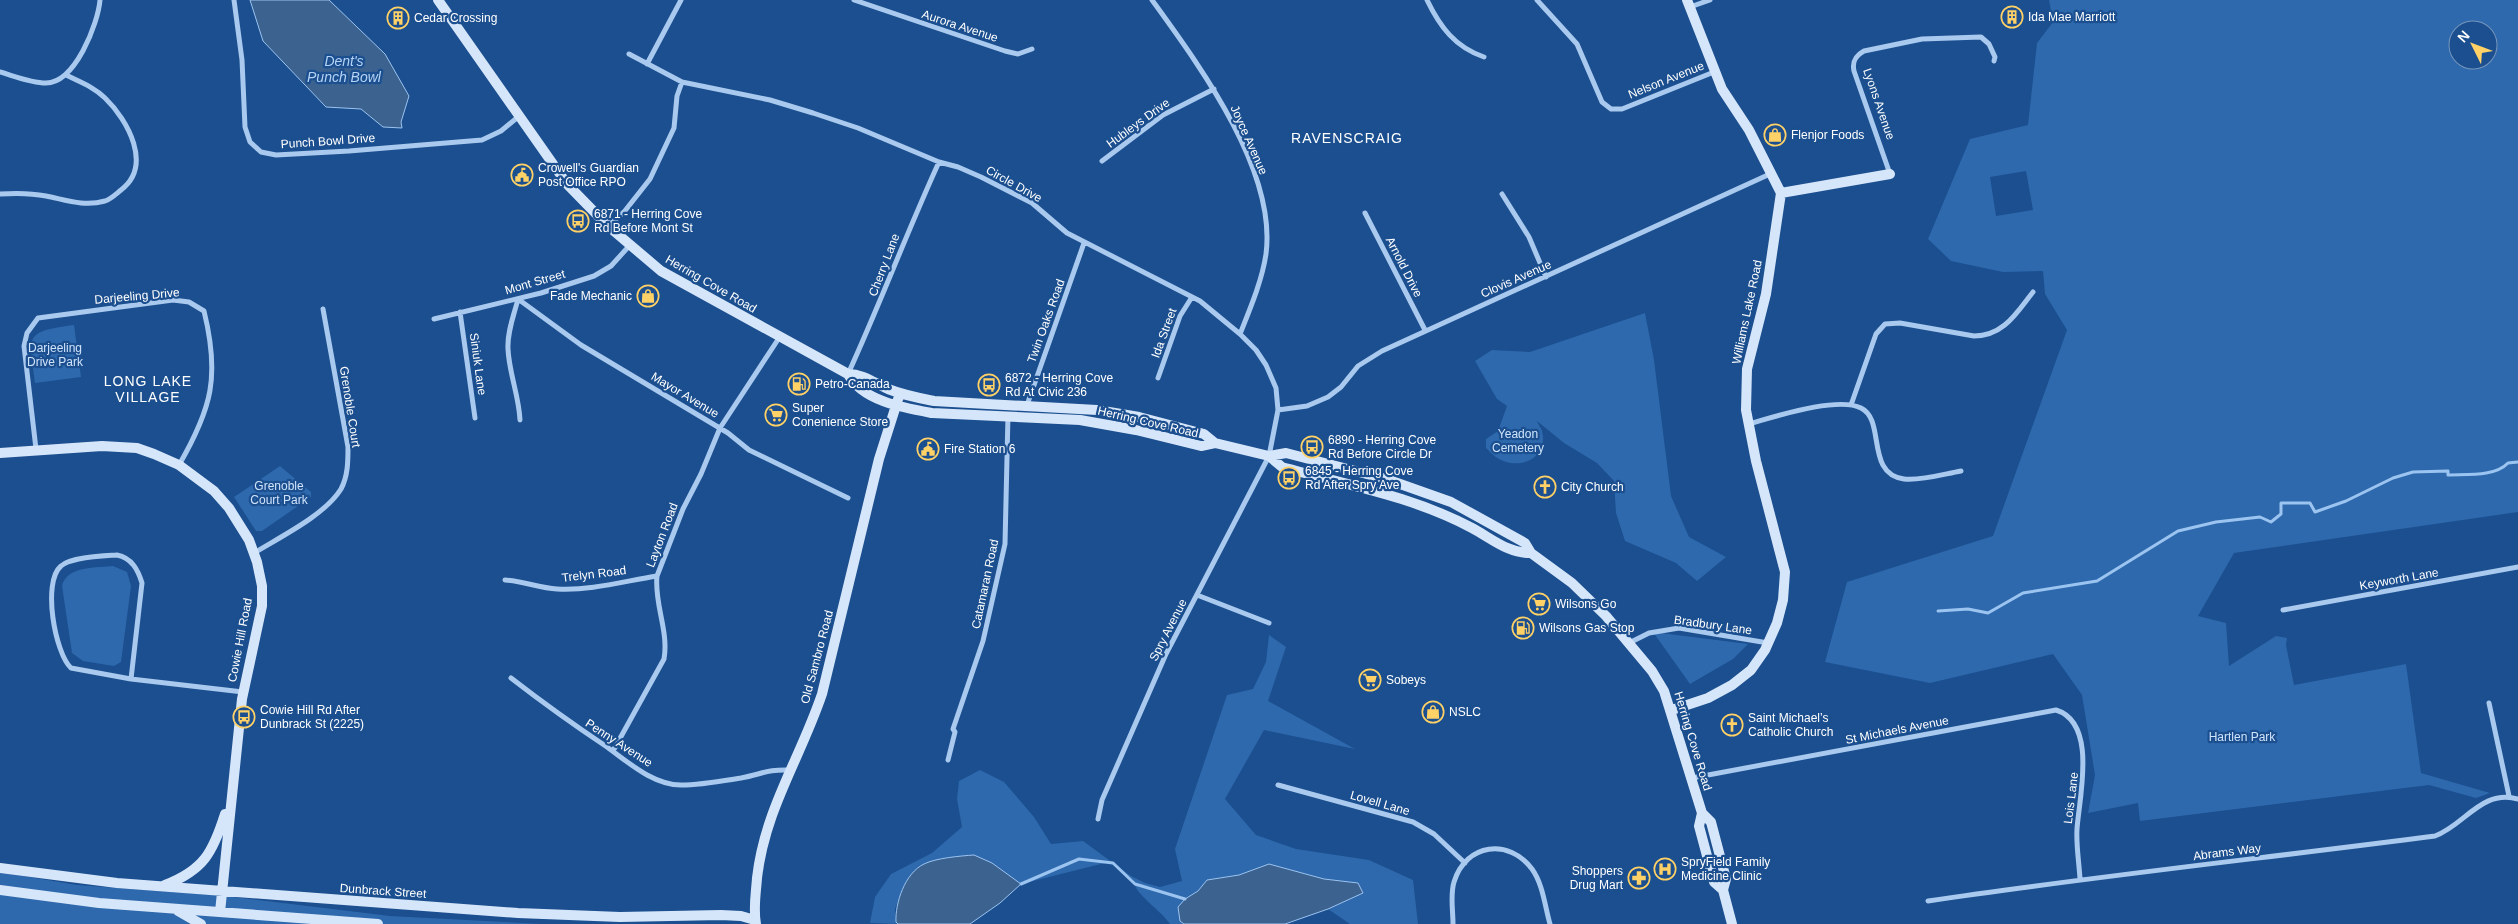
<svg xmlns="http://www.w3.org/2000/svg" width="2518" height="924" font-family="Helvetica,sans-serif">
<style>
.green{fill:#2e69ad;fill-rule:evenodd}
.water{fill:#3c6290;stroke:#9cc4f0}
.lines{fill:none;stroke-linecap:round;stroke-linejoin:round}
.stream{stroke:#9cc4f0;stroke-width:3}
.street{stroke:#a9c9ee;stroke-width:5}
.secondary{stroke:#d6e6fa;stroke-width:10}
.labels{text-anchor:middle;stroke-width:4.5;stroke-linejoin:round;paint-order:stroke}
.poi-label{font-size:12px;fill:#fff;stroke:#1b4f8f;text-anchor:start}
.street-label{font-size:12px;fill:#fff;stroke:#1b4f8f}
.park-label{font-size:12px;fill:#cfe3fa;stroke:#1b4f8f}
.water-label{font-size:14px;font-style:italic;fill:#b5d3f5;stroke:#1b4f8f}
.neighbourhood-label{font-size:14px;letter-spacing:1px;fill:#fff;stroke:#1b4f8f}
</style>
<rect width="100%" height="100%" fill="#1b4f8f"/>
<!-- green -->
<path class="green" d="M2049,0H2518V512L2234,553L2198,616L2226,623L2229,666L2276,636L2287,638L2286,645L2294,685L2406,664L2421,773L2490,793L2476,798L2429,785L2140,821L2138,803L2088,813L2095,775L2082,695L2053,654L1930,683L1825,662L1847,582L1993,536L2067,330L2045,294L2043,271L2003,272L1951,261L1928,239L1970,139L2028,125L2037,43L2053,22ZM2458,30H2488V60H2458ZM2026,171L2033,210L1996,216L1990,177Z
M1645,313L1654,360L1671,496L1689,537L1726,557L1697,581L1676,563L1625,541L1616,513L1614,481L1597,463L1564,443L1537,421C1538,424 1541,428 1542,431C1549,457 1522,470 1501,460C1496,458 1490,452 1486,448V439L1498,431L1507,406L1497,399L1475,361L1492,350L1530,352Z
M74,325L81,377L35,383C29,335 23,332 74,325Z
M280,466L311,492V497L262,531H256L234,497Z
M113,566L127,572L131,586L121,662L114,666L83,661L72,653L62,586C67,565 98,568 113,566Z
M1653,632L1748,644L1733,659L1690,684Z
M1269,635L1286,647L1268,701L1355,749L1264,730L1225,799L1256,835L1296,849L1369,860L1413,880L1418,924H1350L1328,909L1363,893L1358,883L1324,879L1269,864L1239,875L1207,880L1198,891L1185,899L1180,921L1184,924H1170C1159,908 1136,896 1133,880L1109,862L1021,884L992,863L938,861L924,864L915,871L904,886L895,909L896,922L898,924L870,923L875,897L891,874L932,853L962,827L957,799L959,781L980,770L1004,782L1034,817L1051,844L1083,841L1131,876L1145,883L1160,887L1182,881L1175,849L1227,695L1253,689L1266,662Z
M0,872L77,885L225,896L390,916L541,924H0Z"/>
<!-- water -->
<path class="water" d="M250,0H329L385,54L409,96L401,122L402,128L383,127L361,109L326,107L263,41Z
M974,855L992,863L1021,884L1000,903L970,924H898L896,922C895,903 905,873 924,864C936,858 960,856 974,855Z
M1269,864L1324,879L1358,883L1363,893L1328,909L1285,924H1184L1180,921L1178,907L1185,899L1198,891L1207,880L1239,875Z"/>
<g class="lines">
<!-- stream -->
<path class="stream" d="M1938,611L1968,609L1988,613L2023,593L2097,581L2178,531L2216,522L2260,517L2271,522L2281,514V503H2310L2315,512L2346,501L2393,478L2413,472L2448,471V475C2466,474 2495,477 2508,463L2518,462
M1021,884L1079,859L1113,863L1135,884L1185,899"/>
<!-- street -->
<path class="street" d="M234,0L242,60L245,127L250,142L261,152L276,155L349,151L482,140L501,131L518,117
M854,0L1005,51L1018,54L1032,49
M1152,0C1199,65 1277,170 1266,254C1262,281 1250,309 1240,334
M1427,0C1440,27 1455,47 1484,57
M1537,0L1577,44L1602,102L1611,109H1622L1714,72
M1690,7L1710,0
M629,54L682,82L770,100L813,113L858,128L939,162L958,167L981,177L1032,203L1067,233L1200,301L1240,334L1256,350L1266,365L1276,388L1278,410L1269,456L1166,654L1102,800L1098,819
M647,64L681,0
M0,72C14,76 31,83 46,83C75,83 98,24 100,0
M1102,161L1163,115L1214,89
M1890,174L1854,71C1852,62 1855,56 1864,51L1922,39L1981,37L1989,44L1995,57L1994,61
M0,194C14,193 31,193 46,196C66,200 84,207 105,201C111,199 116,194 121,190C153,166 128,120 105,98C94,87 80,82 66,75
M1502,194L1529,237L1546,277
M1365,213L1425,330
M608,226L624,212L650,179L674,128L677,96L682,82
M518,299L581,345L728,433L749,450L848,498
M518,299C514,315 507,332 508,349C509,373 519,396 520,420
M460,312L475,418
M434,319L541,293L594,276L611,266L630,245
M848,374C880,304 907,232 939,162
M1158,378L1180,316L1192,297
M1027,405L1084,243
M1851,405L1876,334L1885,324L1900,323L1974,336C2004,336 2017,312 2033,292
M1278,410L1307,406L1328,397L1341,387L1358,366L1382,351L1770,174
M1748,424C1774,417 1837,396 1861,408C1886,420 1865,474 1904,479C1921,481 1944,474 1961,471
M36,449L24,346L27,333L38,318L173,300L189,302L204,311C220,376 212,408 179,465
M254,553C280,537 325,515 341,489C348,476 348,461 348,447L323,309
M505,580C523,581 539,588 557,589C590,591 625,581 657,576
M1197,595L1269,623
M2283,610L2518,567
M1629,643L1649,633L1679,628L1768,643
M511,678C542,702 574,725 607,747C628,762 653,785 681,785C700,785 722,781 741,778C762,774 768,769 790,770
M131,679L142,583C138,570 132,558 117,555C103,556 71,557 61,566C42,582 55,653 71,668L131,679L243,692
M2489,703L2509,796
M613,751L664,659C669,631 654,604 657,576L683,509L701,474L720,428L779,338
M948,760L955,732L953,729L983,641L1005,544L1008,415
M1692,778L2056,710C2098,723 2079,798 2077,829C2076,845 2079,862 2080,879
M1278,785L1413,822L1434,834L1465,863
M1928,901C2096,876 2266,858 2435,836C2465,825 2481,789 2518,799
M1453,924C1453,910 1450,895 1454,882C1466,843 1509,838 1532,869C1543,884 1545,907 1550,924"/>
<!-- secondary -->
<path class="secondary" d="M438,0L567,184L608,226L661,271L848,374C864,374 874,383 888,389C903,395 919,398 934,401L1097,410L1139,417L1204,434L1215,443L1269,456L1286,453L1386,479L1451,502L1525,543L1531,553L1572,583L1606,616L1652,671L1664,691L1702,813L1711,822L1726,879L1723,890L1732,924
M1781,193L1890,174
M848,374C862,401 904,408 932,413L1080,420L1136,430L1201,446L1215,443
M0,453L102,446L137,448L154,454L179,465L214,491L229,508L249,540L257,562L262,586V606L242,699L220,912
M1269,456L1282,467C1347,485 1412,496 1472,528C1491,538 1509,554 1531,553
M1672,710L1708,698L1732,685L1751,670L1765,650L1777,623L1783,600L1785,572L1756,461L1746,410L1747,369L1766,294L1781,193L1749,130L1722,89L1687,0
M1702,813L1699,826L1714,882L1723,890
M0,868L117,883L518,913L620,917L721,915L741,916L755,920
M165,885C204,870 213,852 225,814
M0,890L99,903L378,924
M178,911L201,924
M756,924C753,909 756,893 757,878C765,809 800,759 822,694L879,459L900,393"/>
</g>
<!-- icons -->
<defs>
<g id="building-ring" transform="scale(1.125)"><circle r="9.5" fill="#1b4f8f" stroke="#ffd166" stroke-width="1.5"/><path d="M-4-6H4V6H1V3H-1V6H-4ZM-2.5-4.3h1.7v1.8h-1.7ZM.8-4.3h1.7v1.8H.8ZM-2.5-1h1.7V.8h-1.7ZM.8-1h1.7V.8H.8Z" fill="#ffd166"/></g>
<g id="shop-ring" transform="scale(1.125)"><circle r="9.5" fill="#1b4f8f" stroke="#ffd166" stroke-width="1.5"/><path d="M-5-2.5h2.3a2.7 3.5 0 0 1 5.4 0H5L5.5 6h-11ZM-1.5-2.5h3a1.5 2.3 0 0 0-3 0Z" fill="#ffd166"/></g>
<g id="civic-ring" transform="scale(1.125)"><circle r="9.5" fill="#1b4f8f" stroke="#ffd166" stroke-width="1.5"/><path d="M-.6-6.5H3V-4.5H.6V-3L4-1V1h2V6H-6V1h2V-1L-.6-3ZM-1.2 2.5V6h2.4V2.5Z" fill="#ffd166"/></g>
<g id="bus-ring" transform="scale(1.125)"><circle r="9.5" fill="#1b4f8f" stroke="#ffd166" stroke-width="1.5"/><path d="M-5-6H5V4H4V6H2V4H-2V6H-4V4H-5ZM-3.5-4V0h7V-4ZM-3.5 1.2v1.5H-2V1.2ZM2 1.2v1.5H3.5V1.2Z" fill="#ffd166"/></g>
<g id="fuel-ring" transform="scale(1.125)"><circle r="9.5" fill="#1b4f8f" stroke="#ffd166" stroke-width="1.5"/><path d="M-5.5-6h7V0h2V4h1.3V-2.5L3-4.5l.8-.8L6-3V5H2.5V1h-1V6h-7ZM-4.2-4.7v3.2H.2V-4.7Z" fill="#ffd166"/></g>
<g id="supermarket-ring" transform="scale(1.125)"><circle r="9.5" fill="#1b4f8f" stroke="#ffd166" stroke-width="1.5"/><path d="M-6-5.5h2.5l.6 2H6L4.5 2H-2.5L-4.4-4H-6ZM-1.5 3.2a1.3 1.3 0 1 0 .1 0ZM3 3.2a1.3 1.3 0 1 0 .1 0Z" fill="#ffd166"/></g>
<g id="church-ring" transform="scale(1.125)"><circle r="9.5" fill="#1b4f8f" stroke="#ffd166" stroke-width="1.5"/><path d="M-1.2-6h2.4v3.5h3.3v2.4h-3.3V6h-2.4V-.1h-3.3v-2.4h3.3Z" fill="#ffd166"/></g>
<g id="hospital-ring" transform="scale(1.125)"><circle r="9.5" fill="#1b4f8f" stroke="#ffd166" stroke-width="1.5"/><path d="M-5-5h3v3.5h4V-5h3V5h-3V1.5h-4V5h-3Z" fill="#ffd166"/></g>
<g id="pharmacy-ring" transform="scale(1.125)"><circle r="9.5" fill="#1b4f8f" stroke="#ffd166" stroke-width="1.5"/><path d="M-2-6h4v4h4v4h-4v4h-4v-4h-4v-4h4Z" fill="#ffd166"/></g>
</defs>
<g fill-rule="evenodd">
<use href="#building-ring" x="2012" y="17"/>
<use href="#building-ring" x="398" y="18"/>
<use href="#shop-ring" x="1775" y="135"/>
<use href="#civic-ring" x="522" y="175"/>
<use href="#bus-ring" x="578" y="221"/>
<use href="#shop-ring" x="648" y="296"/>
<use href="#fuel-ring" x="799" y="384"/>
<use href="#bus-ring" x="989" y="385"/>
<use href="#supermarket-ring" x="776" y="415"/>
<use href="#bus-ring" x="1312" y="447"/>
<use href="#civic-ring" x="928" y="449"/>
<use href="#bus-ring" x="1289" y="478"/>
<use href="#church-ring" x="1545" y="487"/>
<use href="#supermarket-ring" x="1539" y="604"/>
<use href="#fuel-ring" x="1523" y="628"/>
<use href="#supermarket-ring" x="1370" y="680"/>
<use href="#shop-ring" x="1433" y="712"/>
<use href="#bus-ring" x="244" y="717"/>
<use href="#church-ring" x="1732" y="725"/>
<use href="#hospital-ring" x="1665" y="869"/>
<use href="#pharmacy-ring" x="1639" y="878"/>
</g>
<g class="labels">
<!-- poi labels -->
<g class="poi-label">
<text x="2028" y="21">Ida Mae Marriott</text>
<text x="414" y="22">Cedar Crossing</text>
<text x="1791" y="139">Flenjor Foods</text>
<text x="538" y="172">Crowell's Guardian<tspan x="538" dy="14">Post Office RPO</tspan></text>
<text x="594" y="218">6871 - Herring Cove<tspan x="594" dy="14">Rd Before Mont St</tspan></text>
<text x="632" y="300" text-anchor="end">Fade Mechanic</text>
<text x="1005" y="382">6872 - Herring Cove<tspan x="1005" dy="14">Rd At Civic 236</tspan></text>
<text x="815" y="388">Petro-Canada</text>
<text x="792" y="412">Super<tspan x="792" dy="14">Conenience Store</tspan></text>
<text x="1328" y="444">6890 - Herring Cove<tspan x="1328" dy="14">Rd Before Circle Dr</tspan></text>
<text x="944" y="453">Fire Station 6</text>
<text x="1305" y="475">6845 - Herring Cove<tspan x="1305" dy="14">Rd After Spry Ave</tspan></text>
<text x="1561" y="491">City Church</text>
<text x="1555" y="608">Wilsons Go</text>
<text x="1539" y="632">Wilsons Gas Stop</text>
<text x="1386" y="684">Sobeys</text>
<text x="260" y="714">Cowie Hill Rd After<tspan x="260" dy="14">Dunbrack St (2225)</tspan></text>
<text x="1449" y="716">NSLC</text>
<text x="1748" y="722">Saint Michael’s<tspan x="1748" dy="14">Catholic Church</tspan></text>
<text x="1681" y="866">SpryField Family<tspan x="1681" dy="14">Medicine Clinic</tspan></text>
<text x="1623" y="875" text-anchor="end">Shoppers<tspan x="1623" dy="14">Drug Mart</tspan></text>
</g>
<!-- street labels -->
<g class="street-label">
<text transform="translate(960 26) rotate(18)" y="4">Aurora Avenue</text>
<text transform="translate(1666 80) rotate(-22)" y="4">Nelson Avenue</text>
<text transform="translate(1879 104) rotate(71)" y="4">Lyons Avenue</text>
<text transform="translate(1138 123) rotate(-36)" y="4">Hubleys Drive</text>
<text transform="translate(1249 140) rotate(66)" y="4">Joyce Avenue</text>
<text transform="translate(328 141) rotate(-4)" y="4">Punch Bowl Drive</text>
<text transform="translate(1014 184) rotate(29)" y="4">Circle Drive</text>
<text transform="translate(884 265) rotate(-69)" y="4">Cherry Lane</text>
<text transform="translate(1404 267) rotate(63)" y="4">Arnold Drive</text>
<text transform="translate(1516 279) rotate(-24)" y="4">Clovis Avenue</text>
<text transform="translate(535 282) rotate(-16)" y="4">Mont Street</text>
<text transform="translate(711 284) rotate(30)" y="4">Herring Cove Road</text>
<text transform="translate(137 296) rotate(-5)" y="4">Darjeeling Drive</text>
<text transform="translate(1747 312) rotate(-78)" y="4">Williams Lake Road</text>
<text transform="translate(1046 321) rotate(-70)" y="4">Twin Oaks Road</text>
<text transform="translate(1164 333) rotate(-70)" y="4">Ida Street</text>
<text transform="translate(478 364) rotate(82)" y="4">Siniuk Lane</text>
<text transform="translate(685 395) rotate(31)" y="4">Mayor Avenue</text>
<text transform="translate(350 407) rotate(81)" y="4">Grenoble Court</text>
<text transform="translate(1148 422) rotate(13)" y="4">Herring Cove Road</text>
<text transform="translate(662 535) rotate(-69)" y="4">Layton Road</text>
<text transform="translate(594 574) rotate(-7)" y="4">Trelyn Road</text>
<text transform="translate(2399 579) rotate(-10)" y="4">Keyworth Lane</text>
<text transform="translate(985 584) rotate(-78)" y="4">Catamaran Road</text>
<text transform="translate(1713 625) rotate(8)" y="4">Bradbury Lane</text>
<text transform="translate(1168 630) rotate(-63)" y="4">Spry Avenue</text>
<text transform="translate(240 640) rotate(-79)" y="4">Cowie Hill Road</text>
<text transform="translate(817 657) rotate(-75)" y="4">Old Sambro Road</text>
<text transform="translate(1897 730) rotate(-11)" y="4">St Michaels Avenue</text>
<text transform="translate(1693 741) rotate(73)" y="4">Herring Cove Road</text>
<text transform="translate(619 743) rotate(33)" y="4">Penny Avenue</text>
<text transform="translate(2071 798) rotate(-83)" y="4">Lois Lane</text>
<text transform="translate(1380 803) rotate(16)" y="4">Lovell Lane</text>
<text transform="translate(2227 852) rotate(-7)" y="4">Abrams Way</text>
<text transform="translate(383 891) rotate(4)" y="4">Dunbrack Street</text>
</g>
<!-- park labels -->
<g class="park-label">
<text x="55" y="352">Darjeeling<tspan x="55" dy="14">Drive Park</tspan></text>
<text x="1518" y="438">Yeadon<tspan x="1518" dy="14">Cemetery</tspan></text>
<text x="279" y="490">Grenoble<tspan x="279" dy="14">Court Park</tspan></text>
<text x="2242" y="741">Hartlen Park</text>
</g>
<!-- water labels -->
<g class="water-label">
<text x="344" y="66">Dent's<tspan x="344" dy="16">Punch Bowl</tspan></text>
</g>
<!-- neighbourhood labels -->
<g class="neighbourhood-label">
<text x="1347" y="143">RAVENSCRAIG</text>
<text x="148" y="386">LONG LAKE<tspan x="148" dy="16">VILLAGE</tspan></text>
</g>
</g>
<!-- north arrow -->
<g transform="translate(2473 45) rotate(312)"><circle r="24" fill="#1b4f8f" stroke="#7695bc"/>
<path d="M0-4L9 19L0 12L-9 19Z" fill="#ffd166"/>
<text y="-8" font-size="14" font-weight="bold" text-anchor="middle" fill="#ffffff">N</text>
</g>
</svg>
